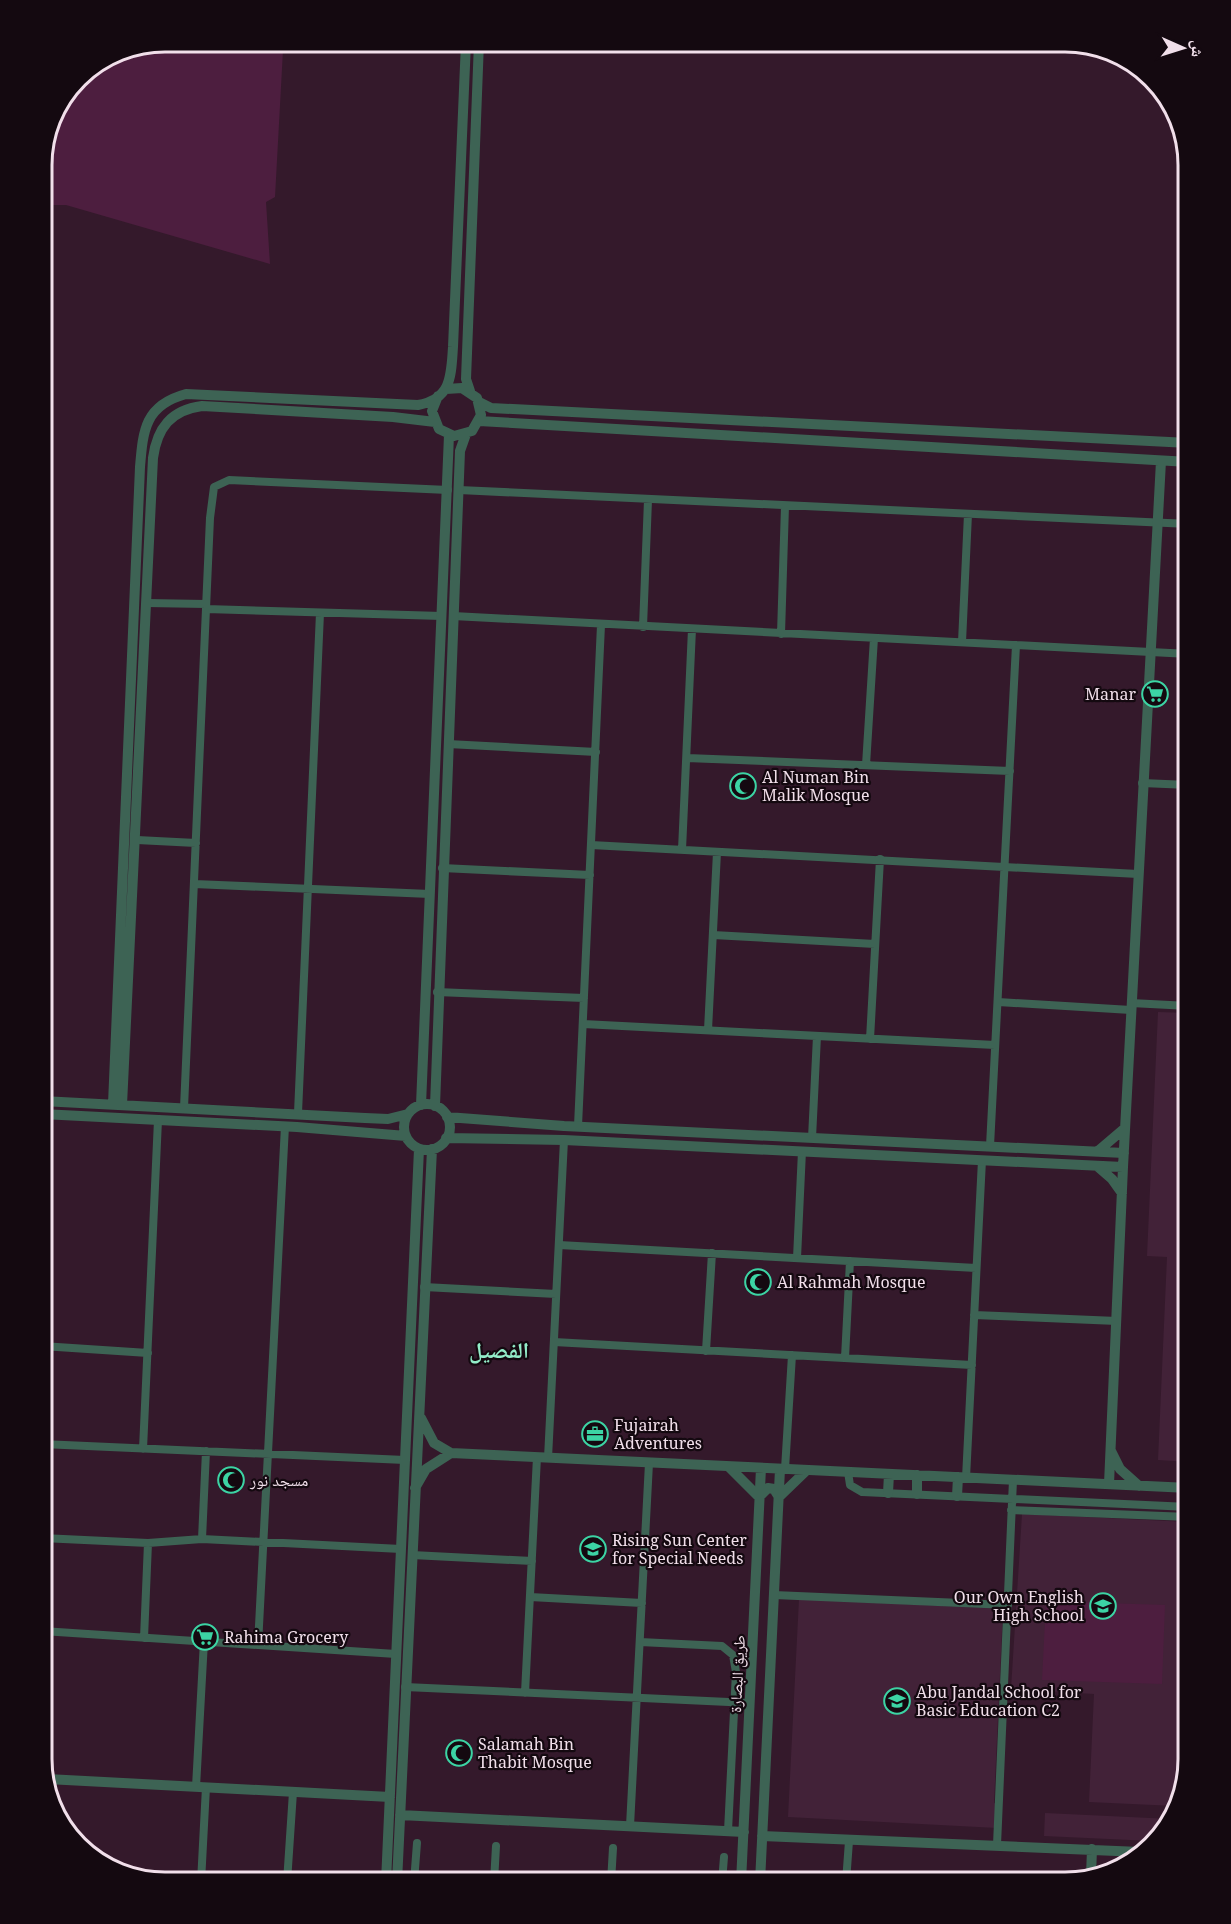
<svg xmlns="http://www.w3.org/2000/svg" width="1231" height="1924" font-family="'Noto Serif','Noto Naskh Arabic',serif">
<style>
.built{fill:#422238}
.green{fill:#4d1e3f}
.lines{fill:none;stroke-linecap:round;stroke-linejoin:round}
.minor{stroke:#3d6354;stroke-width:8}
.tertiary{stroke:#3d6354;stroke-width:10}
.labels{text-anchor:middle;stroke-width:4.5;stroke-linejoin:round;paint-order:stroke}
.poi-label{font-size:16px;fill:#f1dfea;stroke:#140910;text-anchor:start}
.street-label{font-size:16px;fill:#f1dfea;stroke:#140910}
.district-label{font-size:22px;font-weight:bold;fill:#93edc9;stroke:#140910}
.rim{fill:none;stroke:#f1dfea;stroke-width:3}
</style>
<rect width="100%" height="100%" fill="#34192b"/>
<!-- built -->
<path class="built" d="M1158,1012L1189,1013V1462L1158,1460L1167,1257L1147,1256Z
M1022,1514L1189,1522V1759L1175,1806L1089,1802L1094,1694L1011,1689Z
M799,1599L1003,1609L994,1803L998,1804L997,1828L788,1817Z
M1045,1813L1171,1819L1168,1827L1152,1841L1044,1836Z"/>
<!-- green -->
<path class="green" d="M165,42H250L283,50L275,197L266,202L270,264L66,205H42V157L52,118L78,78L118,51Z
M1046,1601L1165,1605L1162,1684L1042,1680Z"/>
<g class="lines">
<!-- minor -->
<path class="minor" d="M459,490L1189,524
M147,603L206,604
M206,609L442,616
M453,616L1189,654
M643,627L648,500
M781,634L785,506
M962,642L968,514
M448,744L596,752
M687,758L1010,771
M866,765L874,638
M1142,783L1189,785
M137,840L196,843
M591,845L1138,874
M682,850L692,629
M442,868L590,875
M194,884L430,894
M713,935L875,944
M437,992L584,998
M998,1002L1131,1010
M1131,1003L1189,1006
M583,1024L995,1045
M708,1030L717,852
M870,1039L880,859
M184,1108L210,518L214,487L229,480L448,490
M298,1113L320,613
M578,1126L601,625
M812,1138L817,1036
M990,1146L1016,645
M42,1230L48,1115
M559,1245L976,1268
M797,1258L802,1151
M424,1287L556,1294
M974,1315L1117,1321
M554,1342L972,1365
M42,1346L148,1353
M706,1351L712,1253
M845,1358L850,1261
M42,1444L405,1460
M143,1449L158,1120
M548,1458L564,1140
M785,1469L792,1355
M848,1472L850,1485L862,1492L1189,1507
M966,1478L982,1160
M1011,1510L1189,1517
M42,1538L148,1543L202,1539L401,1549
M202,1539L206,1451
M412,1555L532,1561
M774,1595L1008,1605
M530,1597L642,1603
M42,1631L396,1654
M144,1638L148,1543
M640,1642L722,1646L733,1655L736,1672L728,1831
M258,1645L285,1126
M405,1687L750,1703
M525,1693L537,1457
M196,1787L204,1641
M630,1826L649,1463
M997,1845L1013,1480
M201,1882L206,1787
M287,1882L293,1792
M414,1882L417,1843
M494,1882L496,1846
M611,1882L613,1848
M722,1882L724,1857
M846,1882L849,1841"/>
<!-- tertiary -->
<path class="tertiary" d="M470,391L466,379L479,42
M438,396L432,411L439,429L454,436L472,431L481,415L477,398L462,388L446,389
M479,402L491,408L1189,443
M479,421L1189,462
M42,1101L365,1118L388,1119L408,1114
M113,1104L140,467C143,430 145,405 186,394L418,405C452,399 451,375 453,347L466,42
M404 1127a23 23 0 1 1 46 0a23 23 0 1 1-46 0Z
M122,1105L153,458C157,428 171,410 202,406L393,417L435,422
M421,1105L449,435
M435,1106L460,451L466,434
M42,1114L297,1127L406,1136
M447,1117L564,1126L1124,1153
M446,1138L564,1140L1123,1167
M1098,1151L1125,1128
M1097,1166L1112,1179L1122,1193
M421,1418L434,1443L451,1453
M1111,1451L1120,1469L1139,1486
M729,1467L759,1497L768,1488L774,1489L779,1497L807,1470
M1109,1484L1123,1167L1161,461
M415,1488L426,1469L451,1453L1189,1488
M888,1493L889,1474
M917,1494V1475
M957,1496L958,1477
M47,1779L390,1797
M400,1815L744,1832
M762,1836L1140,1852
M1091,1876L1092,1849
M386,1882L419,1149
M397,1882L432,1149
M741,1882L761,1468
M760,1882L780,1469"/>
</g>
<!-- icons -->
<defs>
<g id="supermarket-ring" transform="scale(1.35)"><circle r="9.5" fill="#140910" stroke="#3cd4a4" stroke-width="1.5"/><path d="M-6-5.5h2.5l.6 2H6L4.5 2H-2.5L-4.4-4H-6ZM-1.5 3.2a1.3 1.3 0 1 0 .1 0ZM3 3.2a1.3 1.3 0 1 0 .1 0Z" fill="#3cd4a4"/></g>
<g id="mosque-ring" transform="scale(1.35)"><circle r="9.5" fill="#140910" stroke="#3cd4a4" stroke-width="1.5"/><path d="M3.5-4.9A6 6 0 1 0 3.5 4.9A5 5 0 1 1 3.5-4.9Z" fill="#3cd4a4"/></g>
<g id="office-ring" transform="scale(1.35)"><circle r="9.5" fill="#140910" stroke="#3cd4a4" stroke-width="1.5"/><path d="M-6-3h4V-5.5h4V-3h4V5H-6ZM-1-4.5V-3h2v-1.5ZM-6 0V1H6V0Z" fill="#3cd4a4"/></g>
<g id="school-ring" transform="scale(1.35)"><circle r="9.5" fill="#140910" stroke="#3cd4a4" stroke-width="1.5"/><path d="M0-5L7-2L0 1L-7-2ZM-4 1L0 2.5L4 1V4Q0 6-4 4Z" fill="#3cd4a4"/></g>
</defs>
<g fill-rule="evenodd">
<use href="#supermarket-ring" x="1155" y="694"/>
<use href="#mosque-ring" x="743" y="786"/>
<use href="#mosque-ring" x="758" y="1282"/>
<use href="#office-ring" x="595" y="1434"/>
<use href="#mosque-ring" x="231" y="1480"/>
<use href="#school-ring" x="593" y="1549"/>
<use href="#school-ring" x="1103" y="1606"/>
<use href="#supermarket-ring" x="205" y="1637"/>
<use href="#school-ring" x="897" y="1701"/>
<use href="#mosque-ring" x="459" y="1753"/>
</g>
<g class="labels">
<!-- poi labels -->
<g class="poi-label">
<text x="1136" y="700" text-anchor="end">Manar</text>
<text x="762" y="783">Al Numan Bin<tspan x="762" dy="18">Malik Mosque</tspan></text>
<text x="777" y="1288">Al Rahmah Mosque</text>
<text x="614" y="1431">Fujairah<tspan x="614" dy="18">Adventures</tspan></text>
<text x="250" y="1486">مسجد نور</text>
<text x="612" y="1546">Rising Sun Center<tspan x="612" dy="18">for Special Needs</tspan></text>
<text x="1084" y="1603" text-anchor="end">Our Own English<tspan x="1084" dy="18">High School</tspan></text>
<text x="224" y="1643">Rahima Grocery</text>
<text x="916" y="1698">Abu Jandal School for<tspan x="916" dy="18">Basic Education C2</tspan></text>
<text x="478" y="1750">Salamah Bin<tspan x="478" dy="18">Thabit Mosque</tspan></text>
</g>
<!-- street labels -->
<g class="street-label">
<text transform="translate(737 1674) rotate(-87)" y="6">طريق البصارة</text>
</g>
<!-- district labels -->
<g class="district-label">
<text x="499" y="1358">الفصيل</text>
</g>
</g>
<!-- crop -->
<path d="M0 0H1231V1924H0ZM165 52H1065A113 113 0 0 1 1178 165V1759A113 113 0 0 1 1065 1872H165A113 113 0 0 1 52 1759V165A113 113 0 0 1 165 52Z" fill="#140910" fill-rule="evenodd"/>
<path class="rim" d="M165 52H1065A113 113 0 0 1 1178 165V1759A113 113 0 0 1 1065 1872H165A113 113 0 0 1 52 1759V165A113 113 0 0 1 165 52Z"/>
<!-- north arrow -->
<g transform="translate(1183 48) rotate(93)" stroke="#140910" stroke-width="4.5" paint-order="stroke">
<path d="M0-4.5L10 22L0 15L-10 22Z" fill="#f1dfea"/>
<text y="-9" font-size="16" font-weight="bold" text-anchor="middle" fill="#f1dfea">ش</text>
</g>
</svg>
